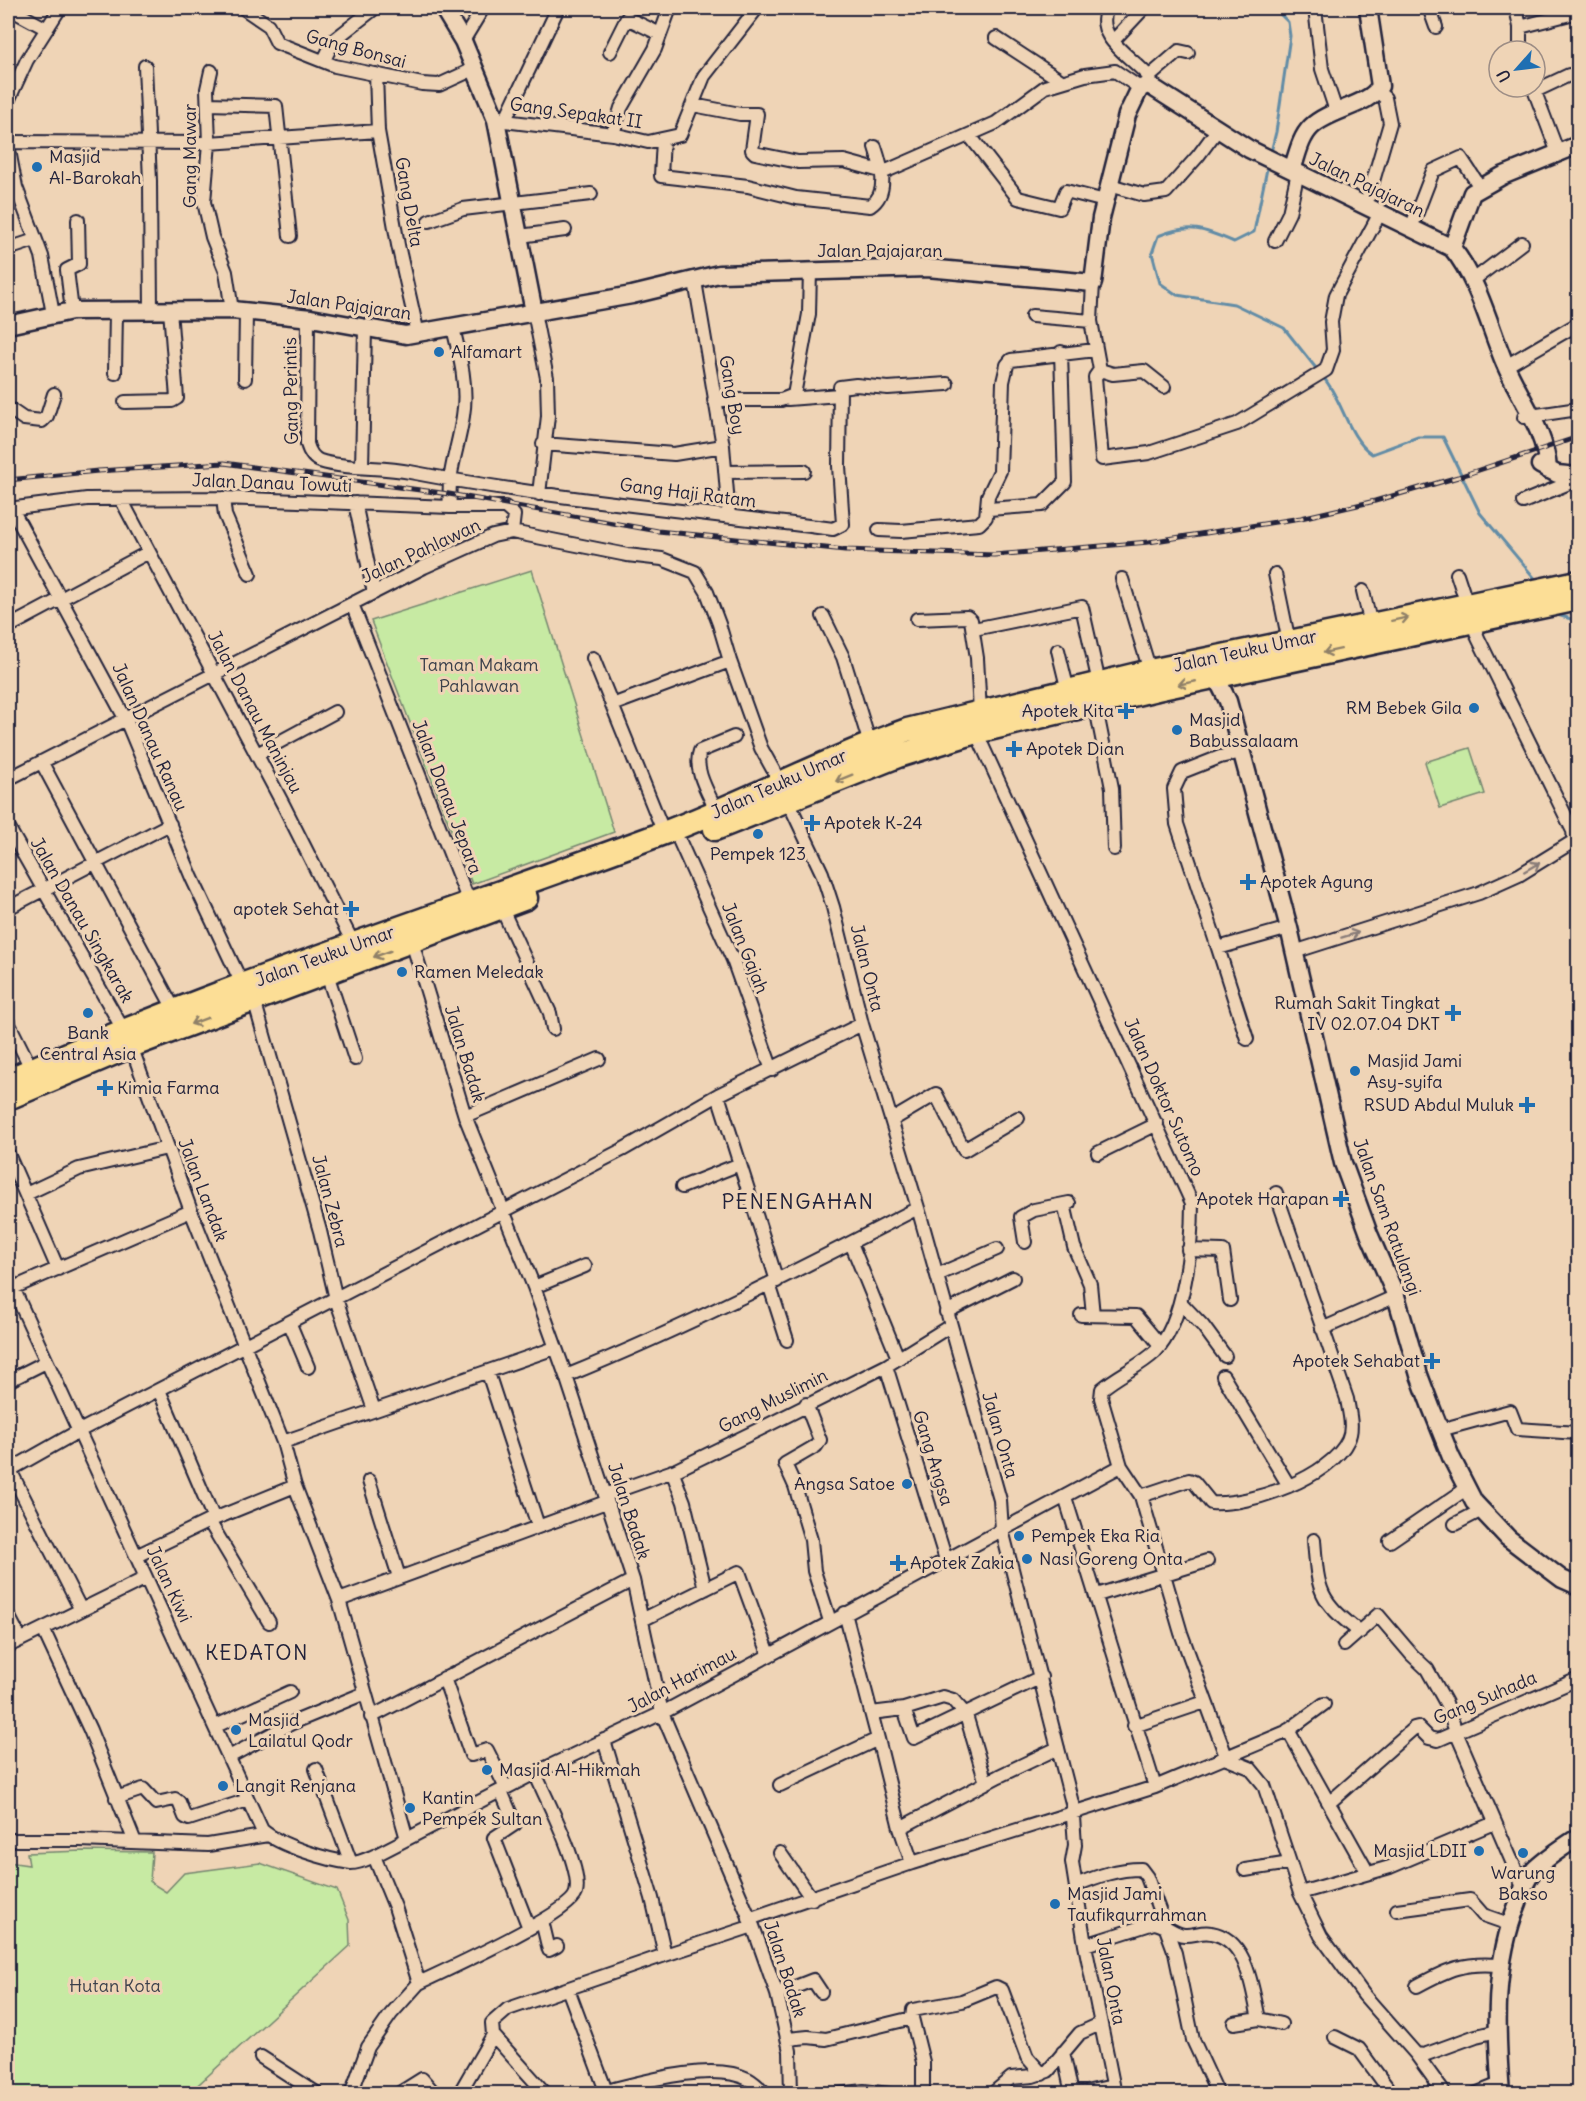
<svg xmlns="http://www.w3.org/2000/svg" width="1586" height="2101" font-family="Delius,sans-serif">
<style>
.green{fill:#c7eaa3;stroke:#74866f;stroke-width:1.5}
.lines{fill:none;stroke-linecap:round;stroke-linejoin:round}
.stream{stroke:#628ca6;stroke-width:3}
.street-casing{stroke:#22223b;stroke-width:16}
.secondary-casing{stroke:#22223b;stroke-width:21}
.highway-casing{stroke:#22223b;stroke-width:27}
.street{stroke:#efd4b6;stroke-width:12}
.secondary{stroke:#efd4b6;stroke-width:16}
.highway{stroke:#fcde96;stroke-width:22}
.rail-casing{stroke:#22223b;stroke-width:5}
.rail{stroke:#efd4b6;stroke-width:3;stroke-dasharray:9;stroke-linecap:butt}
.oneway{stroke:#8f8068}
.oneway2{stroke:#887b78}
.poi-dot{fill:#1f6fb2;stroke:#efd4b6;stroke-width:2}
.labels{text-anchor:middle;stroke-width:6;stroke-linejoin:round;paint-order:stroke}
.street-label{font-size:18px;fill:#22223b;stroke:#efd4b6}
.poi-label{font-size:18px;fill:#22223b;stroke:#efd4b6;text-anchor:start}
.park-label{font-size:18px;fill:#3b404b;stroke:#efd4b6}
.quarter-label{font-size:21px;letter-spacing:1.5px;fill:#22223b;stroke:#efd4b6}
</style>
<rect width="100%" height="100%" fill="#efd4b6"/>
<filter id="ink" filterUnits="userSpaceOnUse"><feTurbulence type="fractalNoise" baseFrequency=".0167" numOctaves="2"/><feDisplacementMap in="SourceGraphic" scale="12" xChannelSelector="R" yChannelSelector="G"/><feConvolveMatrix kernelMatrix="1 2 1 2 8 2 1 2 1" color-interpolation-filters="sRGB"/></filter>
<g filter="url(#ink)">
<!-- green -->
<path class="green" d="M532,570L614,832L472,884L371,621Z
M1470,748L1485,794L1440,808L1425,762Z
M83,1851L152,1852L150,1882L166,1892L184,1873L260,1863L337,1890L349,1920L350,1946L189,2093H8V1862L29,1865L27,1853Z"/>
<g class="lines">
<!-- stream -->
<path class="stream" d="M1271,152L1276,132L1290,36L1288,22L1274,8
M1268,164L1254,232L1234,242C1204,229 1190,223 1158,236L1152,253L1160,283L1177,295L1234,304L1284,328L1319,372
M1323,377C1343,400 1347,437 1372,454L1418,437H1443L1480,513L1537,581
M1554,614L1578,621"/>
<!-- street casing -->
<g class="street-casing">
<path id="street" d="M8,8L47,29
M243,8L268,25L277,43L335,66L422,84L439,85L474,69
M1107,8C1093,38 1133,57 1149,77V85
M1315,8L1322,69L1336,111
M1433,8L1431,13L1436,27
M1516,8L1520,27V51
M1520,27L1578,12
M996,38L1060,80
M463,41L483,8
M1113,41L1144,8
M610,52L627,18L660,34
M324,60L334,40L375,8
M145,66L150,181L151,311
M211,71L207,89L209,143L204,202L212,237L226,272L232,310
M376,74L378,131L398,245L418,334
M1149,77L1179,51L1188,53
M1533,87L1558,153
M1535,91L1569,75
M8,101L27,60L60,8
M208,104L276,106L290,236
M693,105L740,114H757L752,150L755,153L798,162L844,161L884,172L996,123L1045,87L1085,75L1115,71L1140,88
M496,120L613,134L648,142L680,135L704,76L757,8
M505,120L558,8
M613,134L621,108L655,49L670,8
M970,136L1018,198L1059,208L1066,191L1105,201
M663,140L661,176L748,186L796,198L870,206C890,193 881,165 875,147
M8,142L209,143L378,131
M8,145L16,187L42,256L53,314
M1110,185L1144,195L1166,192L1198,156L1218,129
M1366,205L1390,123L1385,98L1377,91
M429,221L463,209L591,194
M1411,228L1433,171L1461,158L1480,187
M520,236L565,230
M1275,241L1289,213L1298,172
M8,249L35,240
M695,281L723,446L729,516
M1472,281L1522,243
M1093,283L1091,321L1100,370L1113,374L1144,371L1164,387
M72,311L67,270L79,264L78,220
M534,312L547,378L548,416L539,494
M1032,316L1091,321
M308,318L307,444C309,451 312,458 320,461C349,470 381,466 410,472C550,499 692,511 833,529L843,524L839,466L840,387L856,385L888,388L947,384
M1506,366L1578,324
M1100,370L1095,377L1102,459L1149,453L1237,424L1326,370L1333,350L1331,322L1336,295L1380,213
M115,373L116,311
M245,379L246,312
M788,399L839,395
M714,400H781L794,395L809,314L810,270
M125,402L172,401L177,398L170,310
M8,408L24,419L42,421L47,416L54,394
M1524,417L1578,409
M543,444L674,454L723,446
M362,467L365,329
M725,472L804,471
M223,498L225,515L250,574
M121,499L284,806L354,945
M1523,502L1574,481L1578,477
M355,503L374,593
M450,507C447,470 458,451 463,416C468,387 460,356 453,328
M8,509L87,499L223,498L450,507H505L514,515L512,532
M12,509L126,720L192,878L243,986
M989,509L1042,505L1065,482L1061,352
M879,530L901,531L979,524L986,517L988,496L1000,471L1003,382L1007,365L1011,360L1095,350
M1275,574L1289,642
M1122,579L1150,671
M1363,591L1371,625
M352,604L469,902
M823,616L843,657L870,744
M917,619L967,617L971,620L977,658L980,712
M8,627L149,552
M974,629L1082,607L1099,683
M1058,650L1068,691
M593,658L664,833
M1095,703L1112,788L1114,849
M612,705L730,661
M976,732L1192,1203C1192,1244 1185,1322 1155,1352C1139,1367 1118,1375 1102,1389L1101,1398L1121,1466L1141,1496L1181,1633L1227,1759
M1242,752L1220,757L1182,772L1174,789L1177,824L1218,948L1289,928
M257,754L335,712
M42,763L175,1011
M8,779L424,567L493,536L512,532L627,555L662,559L695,572L707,592L719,624L730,661L761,748L781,784
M788,801L822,873L833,907L862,1024L918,1208L1000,1500L1002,1530L1072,1803L1075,1845L1072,1862L1085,1945L1115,2094
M717,812C709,794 693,770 700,751L734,737
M8,827L124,1031
M680,842L733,960L772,1070
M501,907L550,1013L553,1029
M8,908L170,824
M412,942L465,1116L534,1287L566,1376L633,1580L662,1713L753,1926L777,1994L790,2051L791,2094
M1218,948L1247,1039
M1294,952L1479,893L1519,875L1574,841L1573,831L1478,638L1457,574
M327,974L355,1059
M254,1000L320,1231L336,1299L374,1410
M8,1022L32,1070
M131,1046L191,1211L283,1442L295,1486L339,1600L407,1839
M718,1095L777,1281
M465,1116L599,1059
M892,1120L936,1094L964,1150L1018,1118
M1098,1153L1157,1124
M8,1154L58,1269
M682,1187L740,1164
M26,1194L79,1169L167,1148
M1064,1204L1074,1247L1090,1284L1093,1315
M1025,1242L1021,1217L1034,1210L1069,1203
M851,1243L898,1358
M1188,1250L1223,1251L1230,1300
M937,1275L997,1249
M8,1277L262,1830C280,1846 328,1860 351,1863C359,1863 367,1859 374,1856L535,1773L662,1713L1121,1466
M769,1284L787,1340
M534,1287L585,1266
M13,1288L191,1211
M1180,1302L1203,1326L1225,1356
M946,1312L1013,1278
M1081,1315L1136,1316L1160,1345
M290,1324L308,1367
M1322,1329L1396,1296
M886,1366L946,1560
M488,1373L538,1526
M566,1376C687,1327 802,1268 918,1208
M1223,1376L1289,1486
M8,1381L46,1362
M159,1390L214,1519
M806,1404L820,1440L816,1446L785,1464L795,1486L811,1540L814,1571L830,1621
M1440,1430L1510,1411L1517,1429L1578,1433
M283,1442L555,1348
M10,1470L81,1610
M8,1471L77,1432L622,1150L718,1095L862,1024
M672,1471L684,1502L705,1589
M369,1481L399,1577
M605,1495L676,1470L764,1427L886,1366L950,1326
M1141,1496L1189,1480L1194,1482L1211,1503C1250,1506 1331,1477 1348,1440C1354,1428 1349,1412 1347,1399L1276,1193
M1065,1497L1155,1787
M209,1521L269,1622
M1455,1524L1482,1510
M1314,1540C1318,1591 1318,1600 1360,1632
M1390,1541L1466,1489
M136,1556L209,1521L295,1486
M1097,1595L1207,1561
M339,1600L606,1502
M845,1613L878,1739
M8,1615L21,1640
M642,1620L739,1572L769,1654
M43,1629L90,1730L135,1842
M1344,1645L1378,1615L1412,1655L1427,1669L1446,1703L1456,1732L1523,1887
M8,1646L146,1578
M444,1678L471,1755L487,1750L506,1788
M904,1709L914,1738L1041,1677
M871,1713L904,1709L943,1697L953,1700L966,1715L986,1783
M371,1717L633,1580
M216,1726L290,1692
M1134,1726L1205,1702
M1288,1730L1368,1873
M604,1740L652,1898L665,1955L753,1926
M229,1757L292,1723L365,1693
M1227,1759L1250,1768L1264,1785L1300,1893L1321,1936L1364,1995L1416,2054L1445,2094
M316,1769L351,1863
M780,1785L878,1739L900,1828L912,1863
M501,1791L515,1824L494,1838L529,1928
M116,1798L143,1789L156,1803L175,1799L179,1802L185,1817L189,1819L248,1800
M1329,1803L1414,1728L1418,1727L1429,1738L1438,1740L1578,1679
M900,1828L999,1776L1058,1748
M8,1840H80L208,1845L268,1835
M780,1853L812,1899
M1245,1870L1290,1863
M1076,1885C1098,1876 1117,1869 1141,1869L1147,1877L1175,1953L1193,2040L1218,2094
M1300,1893L1390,1867L1494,1823
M1397,1910L1470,1900L1483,1915L1509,1924
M749,1919L912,1863L1155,1787L1286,1732L1324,1704
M542,1921L549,1950L557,1946
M1085,1945L1154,1923C1165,1924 1173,1934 1184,1935C1193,1936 1201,1931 1211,1933C1248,1939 1252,1989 1259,2019L1281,2024
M419,1983C444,1971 570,1914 576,1893C583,1868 546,1799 535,1773
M1417,1986C1448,1969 1464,1962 1499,1965
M568,1989L606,2091
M777,1994L813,1980L821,1992
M1234,2023L1259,2019
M493,2035L546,2094
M1335,2037L1359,2049L1392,2094
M788,2039L808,2037L826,2039L912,2018
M1063,2052L1071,2089L1074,2092H1086L1113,2086
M1416,2054L1424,2055L1476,2036L1498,2031
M261,2057L318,2094
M351,2094L368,2047L391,2014L419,1983L395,1907L374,1856
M398,2094L422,2079L435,2094
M459,2094L493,2035L492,2023L508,2009L665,1955
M606,2094V2091C642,2082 713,2061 748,2079C754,2082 761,2089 766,2094
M839,2094L864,2091L889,2094
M923,2094V2062L912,2018L913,2010L962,2001L996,1987L1002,1990L1027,2057L1042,2074
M992,2094L1011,2078L1033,2076L1048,2071L1080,2033L1100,2024
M1475,2094L1500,2084"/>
</g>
<!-- secondary casing -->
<g class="secondary-casing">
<path id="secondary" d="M443,8L463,41L496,120L534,312
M1292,170C1297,156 1300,138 1311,127C1329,109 1369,106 1380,86L1368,8
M1452,248L1472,193L1502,176L1578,145
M8,325L72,311L232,310L311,318L406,335L632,295L719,274L927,268L1093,283L1101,218L1127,115L1140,88L1149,85L1249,149L1452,248C1479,281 1489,326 1505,364C1520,399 1546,431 1548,470
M1540,465L1557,474L1578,476
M1216,677L1228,701L1289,928L1343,1163L1369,1234L1396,1296L1419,1375L1431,1407L1451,1457L1474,1502L1508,1538L1562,1579L1578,1586
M1501,2094C1496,2029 1493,1964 1518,1903C1522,1891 1526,1879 1534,1870C1547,1857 1564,1847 1578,1837"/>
</g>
<!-- highway casing -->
<g class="highway-casing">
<path id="highway" d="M715,829L898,756L976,732L1157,689L1578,599
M8,1080C220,985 443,915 661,834C744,803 823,760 907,730L1150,671L1578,582
M8,1098L131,1046L526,898"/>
</g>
<!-- street -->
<use href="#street" class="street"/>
<!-- secondary -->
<use href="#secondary" class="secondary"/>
<!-- highway -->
<use href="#highway" class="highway"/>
<!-- rail casing -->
<g class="rail-casing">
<path id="rail" d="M8,480L98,471L224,463L449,494L658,531L845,550L994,555L1149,542L1301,518L1375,501L1458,477L1578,437"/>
</g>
<!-- rail -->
<use href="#rail" class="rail"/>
</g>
<!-- one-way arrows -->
<defs><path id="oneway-shaft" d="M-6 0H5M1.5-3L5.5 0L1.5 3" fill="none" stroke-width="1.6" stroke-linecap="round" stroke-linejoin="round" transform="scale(1.5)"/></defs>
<g class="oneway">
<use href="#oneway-shaft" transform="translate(1400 619) rotate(-12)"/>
<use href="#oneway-shaft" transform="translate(1332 651) rotate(168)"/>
<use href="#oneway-shaft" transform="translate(1187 683) rotate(169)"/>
<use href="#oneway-shaft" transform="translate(844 778) rotate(158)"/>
<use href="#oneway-shaft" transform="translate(382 954) rotate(160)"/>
<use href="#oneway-shaft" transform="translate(199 1021) rotate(159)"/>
</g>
<g class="oneway2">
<use href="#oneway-shaft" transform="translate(1532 867) rotate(-30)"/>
<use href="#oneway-shaft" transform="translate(1350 935) rotate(-17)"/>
</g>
</g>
<!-- markers -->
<g class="poi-dot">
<circle cx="37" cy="167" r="6"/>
<circle cx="439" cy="352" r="6"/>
<circle cx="1474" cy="708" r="6"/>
<path d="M1123 702h6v6h6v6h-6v6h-6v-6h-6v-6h6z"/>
<circle cx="1177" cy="730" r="6"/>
<path d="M1011 740h6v6h6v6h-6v6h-6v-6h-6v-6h6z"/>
<path d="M809 814h6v6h6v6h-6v6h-6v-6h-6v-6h6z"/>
<circle cx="758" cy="834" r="6"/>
<path d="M1245 873h6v6h6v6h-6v6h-6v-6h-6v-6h6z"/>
<path d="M348 900h6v6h6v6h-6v6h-6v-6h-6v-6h6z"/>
<circle cx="402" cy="972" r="6"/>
<circle cx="88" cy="1013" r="6"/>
<path d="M1450 1004h6v6h6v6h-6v6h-6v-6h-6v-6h6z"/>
<circle cx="1355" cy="1071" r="6"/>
<path d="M102 1079h6v6h6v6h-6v6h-6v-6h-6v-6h6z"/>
<path d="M1524 1096h6v6h6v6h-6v6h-6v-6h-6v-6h6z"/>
<path d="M1338 1190h6v6h6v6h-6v6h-6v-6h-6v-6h6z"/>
<path d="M1429 1352h6v6h6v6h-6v6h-6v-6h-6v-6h6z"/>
<circle cx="907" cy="1484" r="6"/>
<circle cx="1019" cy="1536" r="6"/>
<circle cx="1027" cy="1559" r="6"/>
<path d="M895 1554h6v6h6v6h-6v6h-6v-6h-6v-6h6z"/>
<circle cx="236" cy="1730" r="6"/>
<circle cx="487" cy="1770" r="6"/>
<circle cx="223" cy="1786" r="6"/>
<circle cx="410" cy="1808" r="6"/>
<circle cx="1479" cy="1851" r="6"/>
<circle cx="1523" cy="1853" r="6"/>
<circle cx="1055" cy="1904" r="6"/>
</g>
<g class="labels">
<!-- street labels -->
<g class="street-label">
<text transform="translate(356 49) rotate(15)" y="6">Gang Bonsai</text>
<text transform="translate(576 113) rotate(8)" y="6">Gang Sepakat II</text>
<text transform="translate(190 156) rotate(-90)" y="6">Gang Mawar</text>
<text transform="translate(1367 185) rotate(26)" y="6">Jalan Pajajaran</text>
<text transform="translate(409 202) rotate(80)" y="6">Gang Delta</text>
<text x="880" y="257">Jalan Pajajaran</text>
<text transform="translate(349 305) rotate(8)" y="6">Jalan Pajajaran</text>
<text transform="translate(291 391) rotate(-91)" y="6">Gang Perintis</text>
<text transform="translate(732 395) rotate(80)" y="6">Gang Boy</text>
<text transform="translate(272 483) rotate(2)" y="6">Jalan Danau Towuti</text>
<text transform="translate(688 493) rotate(7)" y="6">Gang Haji Ratam</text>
<text transform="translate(421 551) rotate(-25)" y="6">Jalan Pahlawan</text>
<text transform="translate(1245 651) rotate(-12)" y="6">Jalan Teuku Umar</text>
<text transform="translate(255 712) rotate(62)" y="6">Jalan Danau Maninjau</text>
<text transform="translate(150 737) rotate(66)" y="6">Jalan Danau Ranau</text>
<text transform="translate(779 784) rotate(-24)" y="6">Jalan Teuku Umar</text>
<text transform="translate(447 797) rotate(69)" y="6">Jalan Danau Jepara</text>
<text transform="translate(82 920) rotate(60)" y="6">Jalan Danau Singkarak</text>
<text transform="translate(745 948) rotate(68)" y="6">Jalan Gajah</text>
<text transform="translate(325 956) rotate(-20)" y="6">Jalan Teuku Umar</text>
<text transform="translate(867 968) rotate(76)" y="6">Jalan Onta</text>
<text transform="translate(465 1054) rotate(73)" y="6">Jalan Badak</text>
<text transform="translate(1164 1097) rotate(66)" y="6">Jalan Doktor Sutomo</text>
<text transform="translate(203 1190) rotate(69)" y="6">Jalan Landak</text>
<text transform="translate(330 1201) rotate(75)" y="6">Jalan Zebra</text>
<text transform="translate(1387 1217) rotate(70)" y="6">Jalan Sam Ratulangi</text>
<text transform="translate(773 1401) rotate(-27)" y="6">Gang Muslimin</text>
<text transform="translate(1000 1435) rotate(74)" y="6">Jalan Onta</text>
<text transform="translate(933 1458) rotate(73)" y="6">Gang Angsa</text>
<text transform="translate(629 1511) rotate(72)" y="6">Jalan Badak</text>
<text transform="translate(169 1584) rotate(65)" y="6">Jalan Kiwi</text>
<text transform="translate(682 1680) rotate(-28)" y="6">Jalan Harimau</text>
<text transform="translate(1485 1698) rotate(-23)" y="6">Gang Suhada</text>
<text transform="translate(785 1969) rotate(72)" y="6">Jalan Badak</text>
<text transform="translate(1111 1981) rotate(79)" y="6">Jalan Onta</text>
</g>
<!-- poi labels -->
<g class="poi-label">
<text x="49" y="163">Masjid<tspan x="49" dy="21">Al-Barokah</tspan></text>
<text x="451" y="358">Alfamart</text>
<text x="1462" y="714" text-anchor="end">RM Bebek Gila</text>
<text x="1114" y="717" text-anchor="end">Apotek Kita</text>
<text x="1189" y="726">Masjid<tspan x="1189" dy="21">Babussalaam</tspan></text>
<text x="1026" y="755">Apotek Dian</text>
<text x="824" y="829">Apotek K-24</text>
<text x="758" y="860" text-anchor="middle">Pempek 123</text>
<text x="1260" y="888">Apotek Agung</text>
<text x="339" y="915" text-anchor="end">apotek Sehat</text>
<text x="414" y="978">Ramen Meledak</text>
<text x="1440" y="1009" text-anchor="end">Rumah Sakit Tingkat<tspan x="1440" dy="21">IV 02.07.04 DKT</tspan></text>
<text x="88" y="1039" text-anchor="middle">Bank<tspan x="88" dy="21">Central Asia</tspan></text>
<text x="1367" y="1067">Masjid Jami<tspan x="1367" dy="21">Asy-syifa</tspan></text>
<text x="117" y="1094">Kimia Farma</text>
<text x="1514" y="1111" text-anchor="end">RSUD Abdul Muluk</text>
<text x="1329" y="1205" text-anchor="end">Apotek Harapan</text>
<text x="1420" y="1367" text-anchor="end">Apotek Sehabat</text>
<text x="895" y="1490" text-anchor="end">Angsa Satoe</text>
<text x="1031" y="1542">Pempek Eka Ria</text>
<text x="1039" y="1565">Nasi Goreng Onta</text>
<text x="910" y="1569">Apotek Zakia</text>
<text x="248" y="1726">Masjid<tspan x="248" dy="21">Lailatul Qodr</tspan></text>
<text x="499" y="1776">Masjid Al-Hikmah</text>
<text x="235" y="1792">Langit Renjana</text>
<text x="422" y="1804">Kantin<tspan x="422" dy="21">Pempek Sultan</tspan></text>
<text x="1467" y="1857" text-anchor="end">Masjid LDII</text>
<text x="1523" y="1879" text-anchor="middle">Warung<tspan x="1523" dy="21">Bakso</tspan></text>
<text x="1067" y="1900">Masjid Jami<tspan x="1067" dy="21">Taufikqurrahman</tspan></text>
</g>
<!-- park labels -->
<g class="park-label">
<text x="479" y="671">Taman Makam<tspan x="479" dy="21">Pahlawan</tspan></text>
<text x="115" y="1992">Hutan Kota</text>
</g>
<!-- quarter labels -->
<g class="quarter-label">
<text x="798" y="1209">PENENGAHAN</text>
<text x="257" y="1660">KEDATON</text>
</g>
</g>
<!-- margin -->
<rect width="1586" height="2101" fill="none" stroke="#efd4b6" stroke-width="30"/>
<rect x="15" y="15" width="1556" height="2071" fill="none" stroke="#22223b" stroke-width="2" filter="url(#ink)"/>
<!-- north arrow -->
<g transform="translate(1517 69) rotate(242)"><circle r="28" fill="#efd4b6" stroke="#9d8d85" stroke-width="1.5"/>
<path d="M0-4.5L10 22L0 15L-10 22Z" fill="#1f6fb2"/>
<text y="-9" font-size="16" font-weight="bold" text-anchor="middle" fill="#22223b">U</text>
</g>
</svg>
